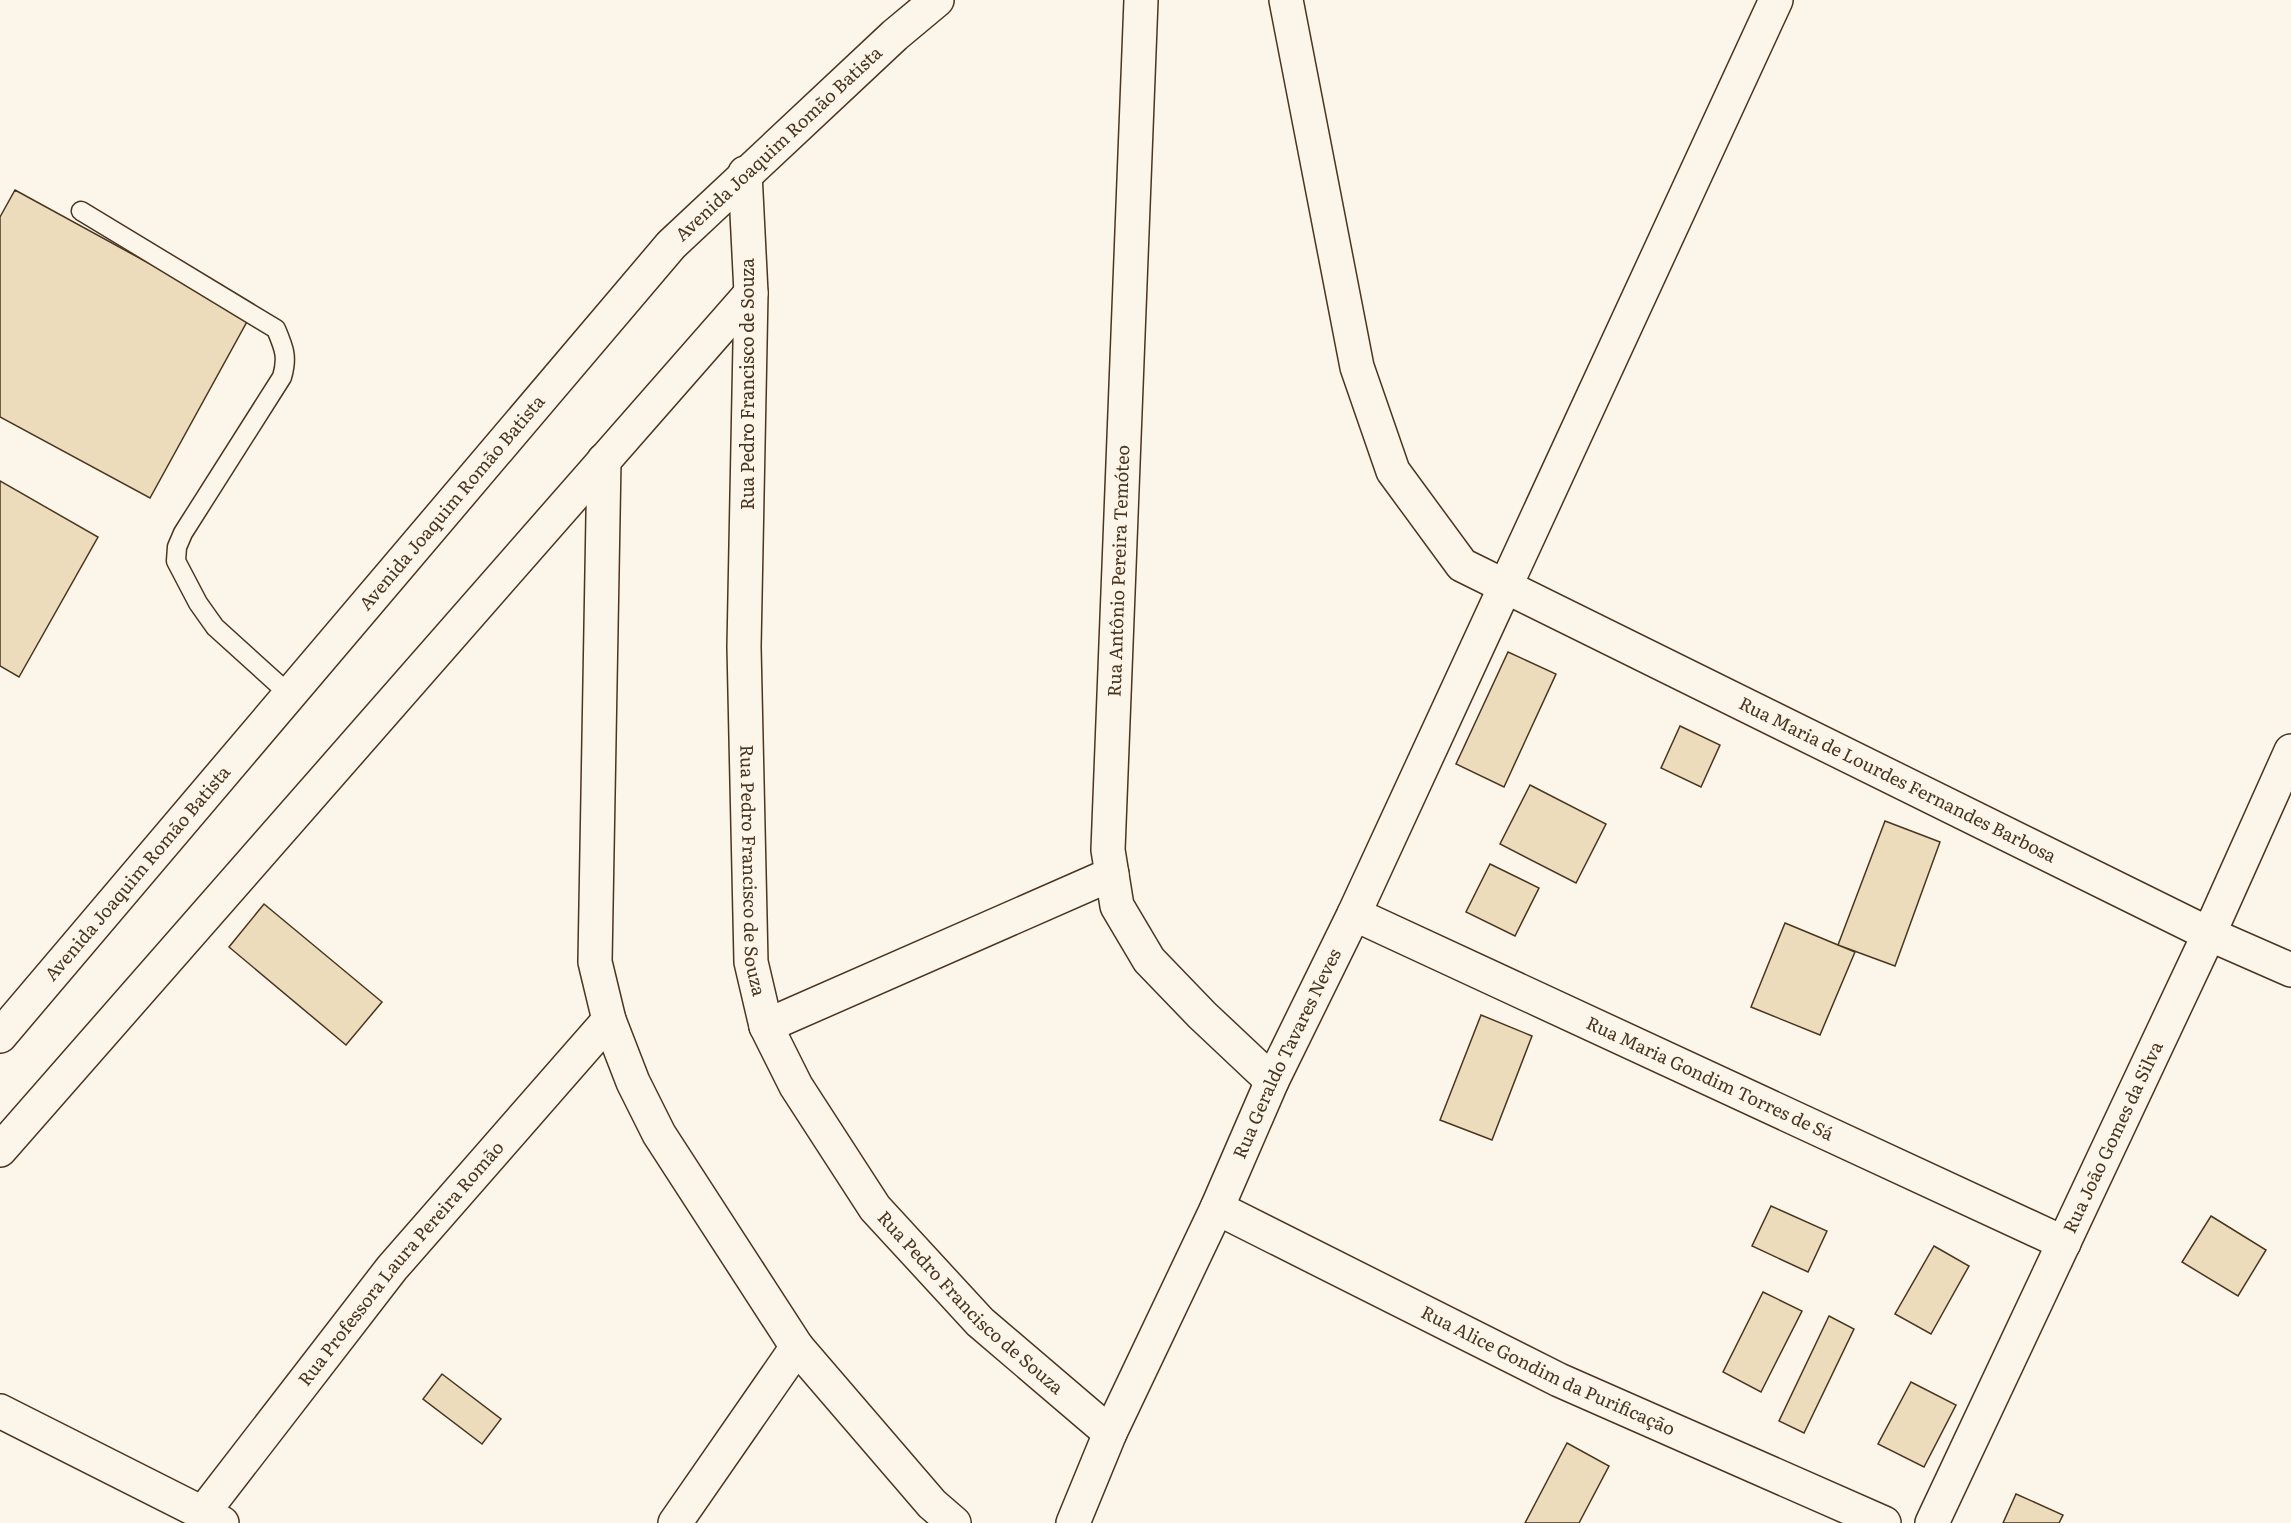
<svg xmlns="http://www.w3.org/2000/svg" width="2291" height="1523" font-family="Literata,serif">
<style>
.building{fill:#ecdcbc;stroke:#4a3520;stroke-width:1.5}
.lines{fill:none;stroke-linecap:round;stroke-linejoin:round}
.service-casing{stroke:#4a3520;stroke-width:21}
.minor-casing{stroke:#4a3520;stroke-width:36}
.trunk-casing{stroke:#4a3520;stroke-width:36}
.service{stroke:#fbf6e9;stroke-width:18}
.minor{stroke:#fbf6e9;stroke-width:33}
.trunk{stroke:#fbf6e9;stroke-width:33}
.labels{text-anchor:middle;stroke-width:4.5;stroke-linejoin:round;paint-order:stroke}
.street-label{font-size:18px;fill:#4a3520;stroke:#fbf6e9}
</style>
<rect width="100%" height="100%" fill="#fbf6e9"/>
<!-- building -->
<path class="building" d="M15,190L249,318L150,498L0,417V217Z
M0,481L98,537L19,677L0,666Z
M1508,652L1556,674L1504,787L1456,764Z
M1680,726L1720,745L1701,787L1661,768Z
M1530,785L1606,824L1576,883L1500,844Z
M1885,821L1940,842L1895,966L1838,945Z
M1490,864L1539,888L1515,936L1466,912Z
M264,904L382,1002L346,1045L229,947Z
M1785,923L1855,952L1820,1035L1751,1007Z
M1481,1015L1532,1036L1492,1140L1440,1120Z
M1771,1206L1827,1231L1808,1272L1752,1246Z
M2211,1216L2266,1250L2238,1296L2182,1262Z
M1934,1246L1969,1266L1931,1334L1895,1314Z
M1763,1292L1802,1311L1761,1392L1723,1372Z
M1829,1316L1854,1329L1804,1433L1779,1421Z
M442,1374L501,1419L482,1444L423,1399Z
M1911,1382L1956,1405L1924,1467L1878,1444Z
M1567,1443L1609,1466L1579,1523H1525Z
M2016,1494L2063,1515L2059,1523H2003Z"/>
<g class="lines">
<!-- service casing -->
<g class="service-casing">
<path id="service" d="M81,211L276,329C284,348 288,357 282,377L183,533L177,547L176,561L198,603L215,627L290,695"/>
</g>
<!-- minor casing -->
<g class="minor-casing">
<g id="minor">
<path d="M1141,0L1108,850L1117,906L1149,960L1202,1015L1272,1081"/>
<path id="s1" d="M1286,0L1357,367L1393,471L1462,565L2209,934L2291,970"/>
<path id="s2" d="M745,173L751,293L744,647L751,962L766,1026L796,1086L875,1208L980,1322L1110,1433"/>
<path d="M604,460L595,962L609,1020L633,1082L659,1134L797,1347L932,1504L954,1523"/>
<path id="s3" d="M1354,914L2064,1243"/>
<path d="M766,1026L1112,874"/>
<path d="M0,1150L751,293"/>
<path id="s4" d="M1217,1208L1559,1380L1884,1523"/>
<path d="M0,1411L222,1523"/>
<path id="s5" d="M202,1514L392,1268L609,1020"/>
<path d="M675,1523L797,1347"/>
<path id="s6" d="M1073,1523L1110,1433L1217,1208L1272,1081L1354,914L1776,0"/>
<path id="s7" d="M1932,1523L2209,934L2291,751"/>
</g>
</g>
<!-- trunk casing -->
<g class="trunk-casing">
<g id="trunk">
<path id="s8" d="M0,1036L671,245L895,35L937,0"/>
</g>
</g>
<!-- service -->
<use href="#service" class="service"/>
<!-- minor -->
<use href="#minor" class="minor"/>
<!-- trunk -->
<use href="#trunk" class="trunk"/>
</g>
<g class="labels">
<!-- street labels -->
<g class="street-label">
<text dy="6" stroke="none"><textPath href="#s8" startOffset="1185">Avenida Joaquim Romão Batista</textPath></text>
<text transform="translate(748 384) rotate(-90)" y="6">Rua Pedro Francisco de Souza</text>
<text dy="6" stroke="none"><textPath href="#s8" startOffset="699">Avenida Joaquim Romão Batista</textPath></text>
<text transform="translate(1119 571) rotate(-88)" y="6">Rua Antônio Pereira Temóteo</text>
<text dy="6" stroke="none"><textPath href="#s1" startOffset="1086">Rua Maria de Lourdes Fernandes Barbosa</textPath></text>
<text dy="6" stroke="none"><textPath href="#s2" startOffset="698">Rua Pedro Francisco de Souza</textPath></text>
<text dy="6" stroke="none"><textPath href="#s8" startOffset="213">Avenida Joaquim Romão Batista</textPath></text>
<text dy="6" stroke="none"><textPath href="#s6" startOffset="516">Rua Geraldo Tavares Neves</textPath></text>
<text dy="6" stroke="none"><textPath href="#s3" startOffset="392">Rua Maria Gondim Torres de Sá</textPath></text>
<text dy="6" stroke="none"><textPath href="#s7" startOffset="426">Rua João Gomes da Silva</textPath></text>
<text dy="6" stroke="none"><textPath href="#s5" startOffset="320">Rua Professora Laura Pereira Romão</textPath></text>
<text dy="6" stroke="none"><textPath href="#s2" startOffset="1202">Rua Pedro Francisco de Souza</textPath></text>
<text dy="6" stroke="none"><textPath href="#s4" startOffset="369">Rua Alice Gondim da Purificação</textPath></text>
</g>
</g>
</svg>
